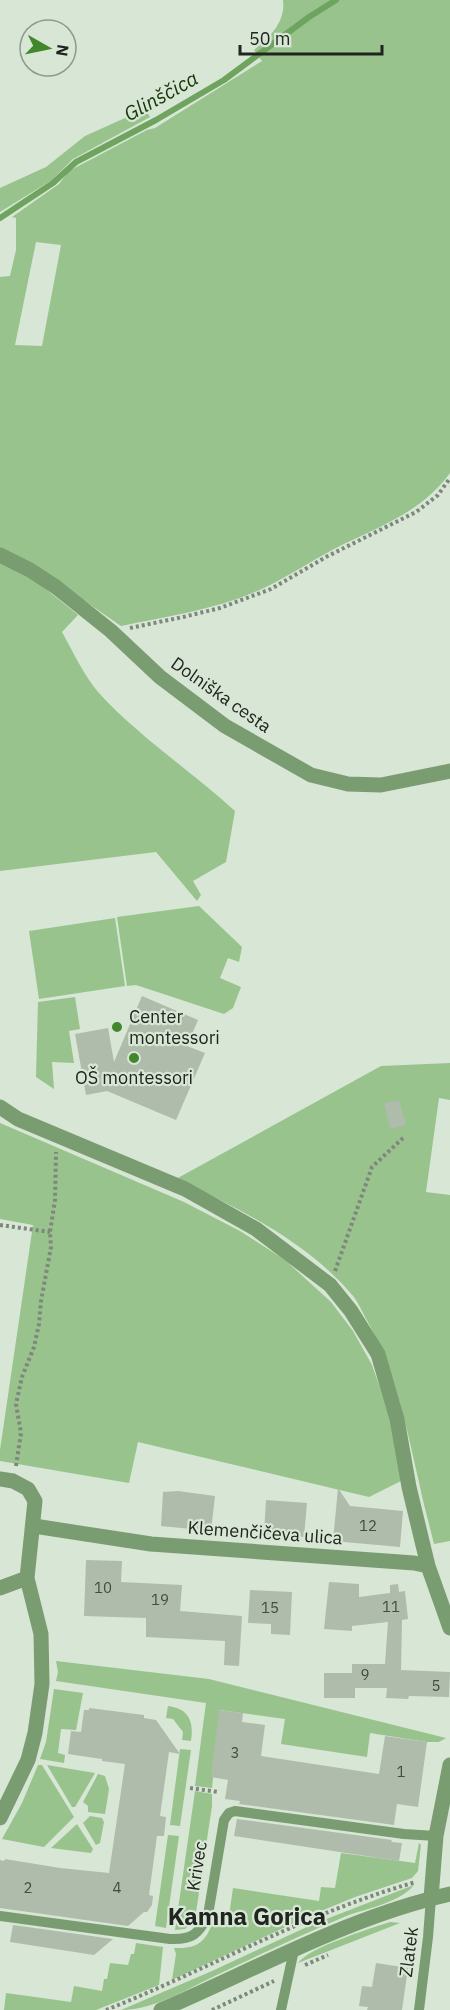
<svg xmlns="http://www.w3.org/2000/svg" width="450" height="2010" font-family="'IBM Plex Sans',sans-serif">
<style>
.green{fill:#98c38d;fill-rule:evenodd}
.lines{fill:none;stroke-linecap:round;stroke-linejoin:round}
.stream{stroke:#6fa460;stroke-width:6}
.building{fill:#afbcab}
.path{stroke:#7e877c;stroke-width:4;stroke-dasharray:3 3;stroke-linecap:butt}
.service{stroke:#799d70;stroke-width:10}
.minor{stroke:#799d70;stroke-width:15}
.poi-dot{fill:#42872c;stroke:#d8e6d5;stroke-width:2}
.labels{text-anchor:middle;stroke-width:4.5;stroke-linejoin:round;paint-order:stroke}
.number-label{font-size:15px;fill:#444b42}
.street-label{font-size:18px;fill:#20251f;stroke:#d8e6d5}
.poi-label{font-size:18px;fill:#20251f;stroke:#d8e6d5;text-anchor:start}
.water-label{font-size:20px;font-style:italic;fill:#153809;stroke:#d8e6d5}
.district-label{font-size:24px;font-weight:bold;fill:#20251f;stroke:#d8e6d5}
</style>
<rect width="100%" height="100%" fill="#d8e6d5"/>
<!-- green -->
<path class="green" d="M283,0H450V473C420,514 377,527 334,549C311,561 289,576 266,587C220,609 170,616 121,626L43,572L0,550V277L10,276L16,250V218L12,217L59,184L69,171L147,130L155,128L262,61L254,50C270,38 286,21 283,0ZM36,242L61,245L42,346L15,345Z
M145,109L150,117L73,159L52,180L0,212V188L46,167L85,136Z
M0,561L31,577L78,615L62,632C72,650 85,677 98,692C139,737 190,770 235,811L226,862L193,881L201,895L197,901L156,852L0,871Z
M199,906L242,947L239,962L228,958L220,978L241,987L233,1008L224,1014L136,985L127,986L117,917Z
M115,918L125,986L39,999L29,931Z
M75,997L80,1029L69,1031L74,1063L52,1062L54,1089L36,1077L38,1002Z
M450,1063V1100L439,1098L426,1192L450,1195V1541L434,1544C429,1523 423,1503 419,1482C406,1425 395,1368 365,1317C362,1311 358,1303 354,1297C308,1242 239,1208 176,1179L381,1066Z
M0,1123L184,1202L240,1231L285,1260L331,1302L353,1331L372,1365L390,1416L401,1481L369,1497L138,1442L129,1483L0,1461V1450L33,1225L0,1219Z
M56,1661L209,1679L446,1738L439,1742H427L370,1733L367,1757L281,1744L285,1719L220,1710L212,1788L195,1786L206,1703L56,1681L58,1672Z
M54,1689L83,1693L76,1730L61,1729L58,1753L65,1755L64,1763L40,1759L46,1742Z
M168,1706C189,1709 194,1721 191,1741L182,1740L183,1732L173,1719L166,1718Z
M180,1749L191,1750L180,1826L170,1825Z
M38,1765H42L74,1817L44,1847L2,1839L22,1803Z
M47,1765L95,1773L75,1807H72Z
M98,1774L105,1776L109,1789L105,1814L88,1812V1806L83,1802Z
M195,1791L212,1794V1806L195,1919L185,1929L175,1930Z
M90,1816L102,1818L104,1822L100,1843L96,1845L83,1823Z
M77,1824L93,1849L91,1853L51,1848Z
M168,1835L179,1836L166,1928L155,1926Z
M419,1843L421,1845L418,1871L412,1878L355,1897L309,1916L172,1980L176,1954L174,1948C196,1949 206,1943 213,1921L228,1923L233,1888L319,1901L321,1887L335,1888L341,1853L415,1863Z
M414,1885C398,1904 366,1908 344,1917C303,1934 263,1953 223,1972C192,1986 156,2010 121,2010L212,1971L311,1925Z
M390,1922L400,1923L298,1963C310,1947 369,1929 390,1922Z
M136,1943L163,1947L159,1985L96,2010H4L6,1993L71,2002L74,1986L102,1991L104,1979H107L110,1963L128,1965L131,1954H134Z"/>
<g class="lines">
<!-- stream -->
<path class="stream" d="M0,218L53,183L76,162L156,120L224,80L309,17L336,0"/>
</g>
<!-- building -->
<path class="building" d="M142,996L198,1020L187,1046L205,1053L176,1120L107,1091L86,1095L75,1034L108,1028L114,1062Z
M399,1100L406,1125L390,1129L384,1103Z
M338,1488L350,1506L403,1511L400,1547L333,1541Z
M178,1491L215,1496L211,1531L161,1526L163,1492Z
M266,1500L307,1503L304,1537L264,1534Z
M86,1560L122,1561L121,1582L182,1585L180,1611L242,1616L239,1666L224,1665L225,1641L146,1637V1618L84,1616Z
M329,1582L359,1584V1597L390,1593V1585L398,1584L399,1592L405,1591L408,1619L402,1620L401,1670L450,1672L449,1697L409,1696L408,1699L386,1698L387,1688H355V1698H324V1673H352V1664H385L388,1622L352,1626V1631L324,1629Z
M250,1590L292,1592L290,1635L271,1634V1624L248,1623Z
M89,1708L144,1715V1718L156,1720L180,1754L169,1752L160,1816L166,1817L164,1836H157L149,1895L153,1896L152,1905L147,1912H144L128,1926L0,1908V1860L4,1861L5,1859L60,1868L109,1873L125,1764L102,1761V1759L68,1754L71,1731L81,1732L84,1710H89Z
M219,1710L243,1713L242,1722L265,1725L261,1756L379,1774L385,1736L427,1742L418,1807L397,1804L394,1825L239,1804L240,1801L225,1799L228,1780L211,1777Z
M237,1819L392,1840L391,1842L402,1843L399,1861L234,1836Z
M13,1925L113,1939L94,1955L10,1942Z
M376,1963L408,1968L402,2010H367L368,2007L359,2006L362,1986L372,1987Z"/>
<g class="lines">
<!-- path -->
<path class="path" d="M130,628L183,617L220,608L271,589L326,557L416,512L438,495L450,478
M0,1225L50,1232
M335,1271L372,1167L403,1138
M16,1466L21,1433L16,1404L22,1377L34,1347L39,1324L41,1301L51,1247L50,1232L55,1200L56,1152
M190,1788L218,1792
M305,1965L328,1955
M106,2010C209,1969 308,1912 416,1882
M212,2010L274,1981"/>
<!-- service -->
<path class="service" d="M0,1916L170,1939C192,1940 199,1934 208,1915L224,1820L229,1813L235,1811L404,1834L436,1836
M281,2010L294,1950
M419,2010L428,1937L431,1898"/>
<!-- minor -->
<path class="minor" d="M0,555L30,570L56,587L111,631L160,677L225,726L311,775L348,784L381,785L450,771
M0,1107L18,1119L185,1189L256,1229L330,1285L351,1311L378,1354L397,1419L409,1487L428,1566
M0,1479L13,1481L28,1489L35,1501L27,1578L41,1634L42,1684L35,1733L28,1760L0,1818
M34,1526L151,1544L414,1563L428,1566L450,1628
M0,1588L27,1578
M431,1898L436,1836L450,1765
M161,2010C257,1969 348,1917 450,1894"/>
</g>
<!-- markers -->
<g class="poi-dot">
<circle cx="117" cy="1027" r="6"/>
<circle cx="134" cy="1058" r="6"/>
</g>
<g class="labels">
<!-- number labels -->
<g class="number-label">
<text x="368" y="1531">12</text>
<text x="103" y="1593">10</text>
<text x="160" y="1605">19</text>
<text x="391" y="1612">11</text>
<text x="270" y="1613">15</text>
<text x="365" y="1680">9</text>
<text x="436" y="1691">5</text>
<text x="235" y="1758">3</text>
<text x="401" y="1777">1</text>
<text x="28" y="1893">2</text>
<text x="117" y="1893">4</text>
</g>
<!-- street labels -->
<g class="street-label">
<text transform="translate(221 695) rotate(35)" y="6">Dolniška cesta</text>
<text transform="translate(265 1533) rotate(4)" y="6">Klemenčičeva ulica</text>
<text transform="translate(197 1866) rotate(-81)" y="6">Krivec</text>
<text transform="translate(409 1952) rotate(-83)" y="6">Zlatek</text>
</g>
<!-- poi labels -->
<g class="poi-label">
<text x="129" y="1023">Center<tspan x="129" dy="21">montessori</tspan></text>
<text x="134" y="1084" text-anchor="middle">OŠ montessori</text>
</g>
<!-- water labels -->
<g class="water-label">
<text transform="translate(161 96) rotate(-29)" y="7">Glinščica</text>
</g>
<!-- district labels -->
<g class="district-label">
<text x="247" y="1925">Kamna Gorica</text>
</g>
</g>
<!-- north arrow -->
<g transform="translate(48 48) rotate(99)"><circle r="28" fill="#d8e6d5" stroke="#8e998c" stroke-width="1.5"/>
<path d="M0-4.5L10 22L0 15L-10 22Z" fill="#42872c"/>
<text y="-9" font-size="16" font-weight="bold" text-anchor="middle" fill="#20251f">N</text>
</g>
<!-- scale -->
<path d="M240 45v9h142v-9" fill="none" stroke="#20251f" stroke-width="3"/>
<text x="249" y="45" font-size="18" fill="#20251f" stroke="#d8e6d5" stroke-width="4.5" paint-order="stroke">50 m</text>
</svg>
